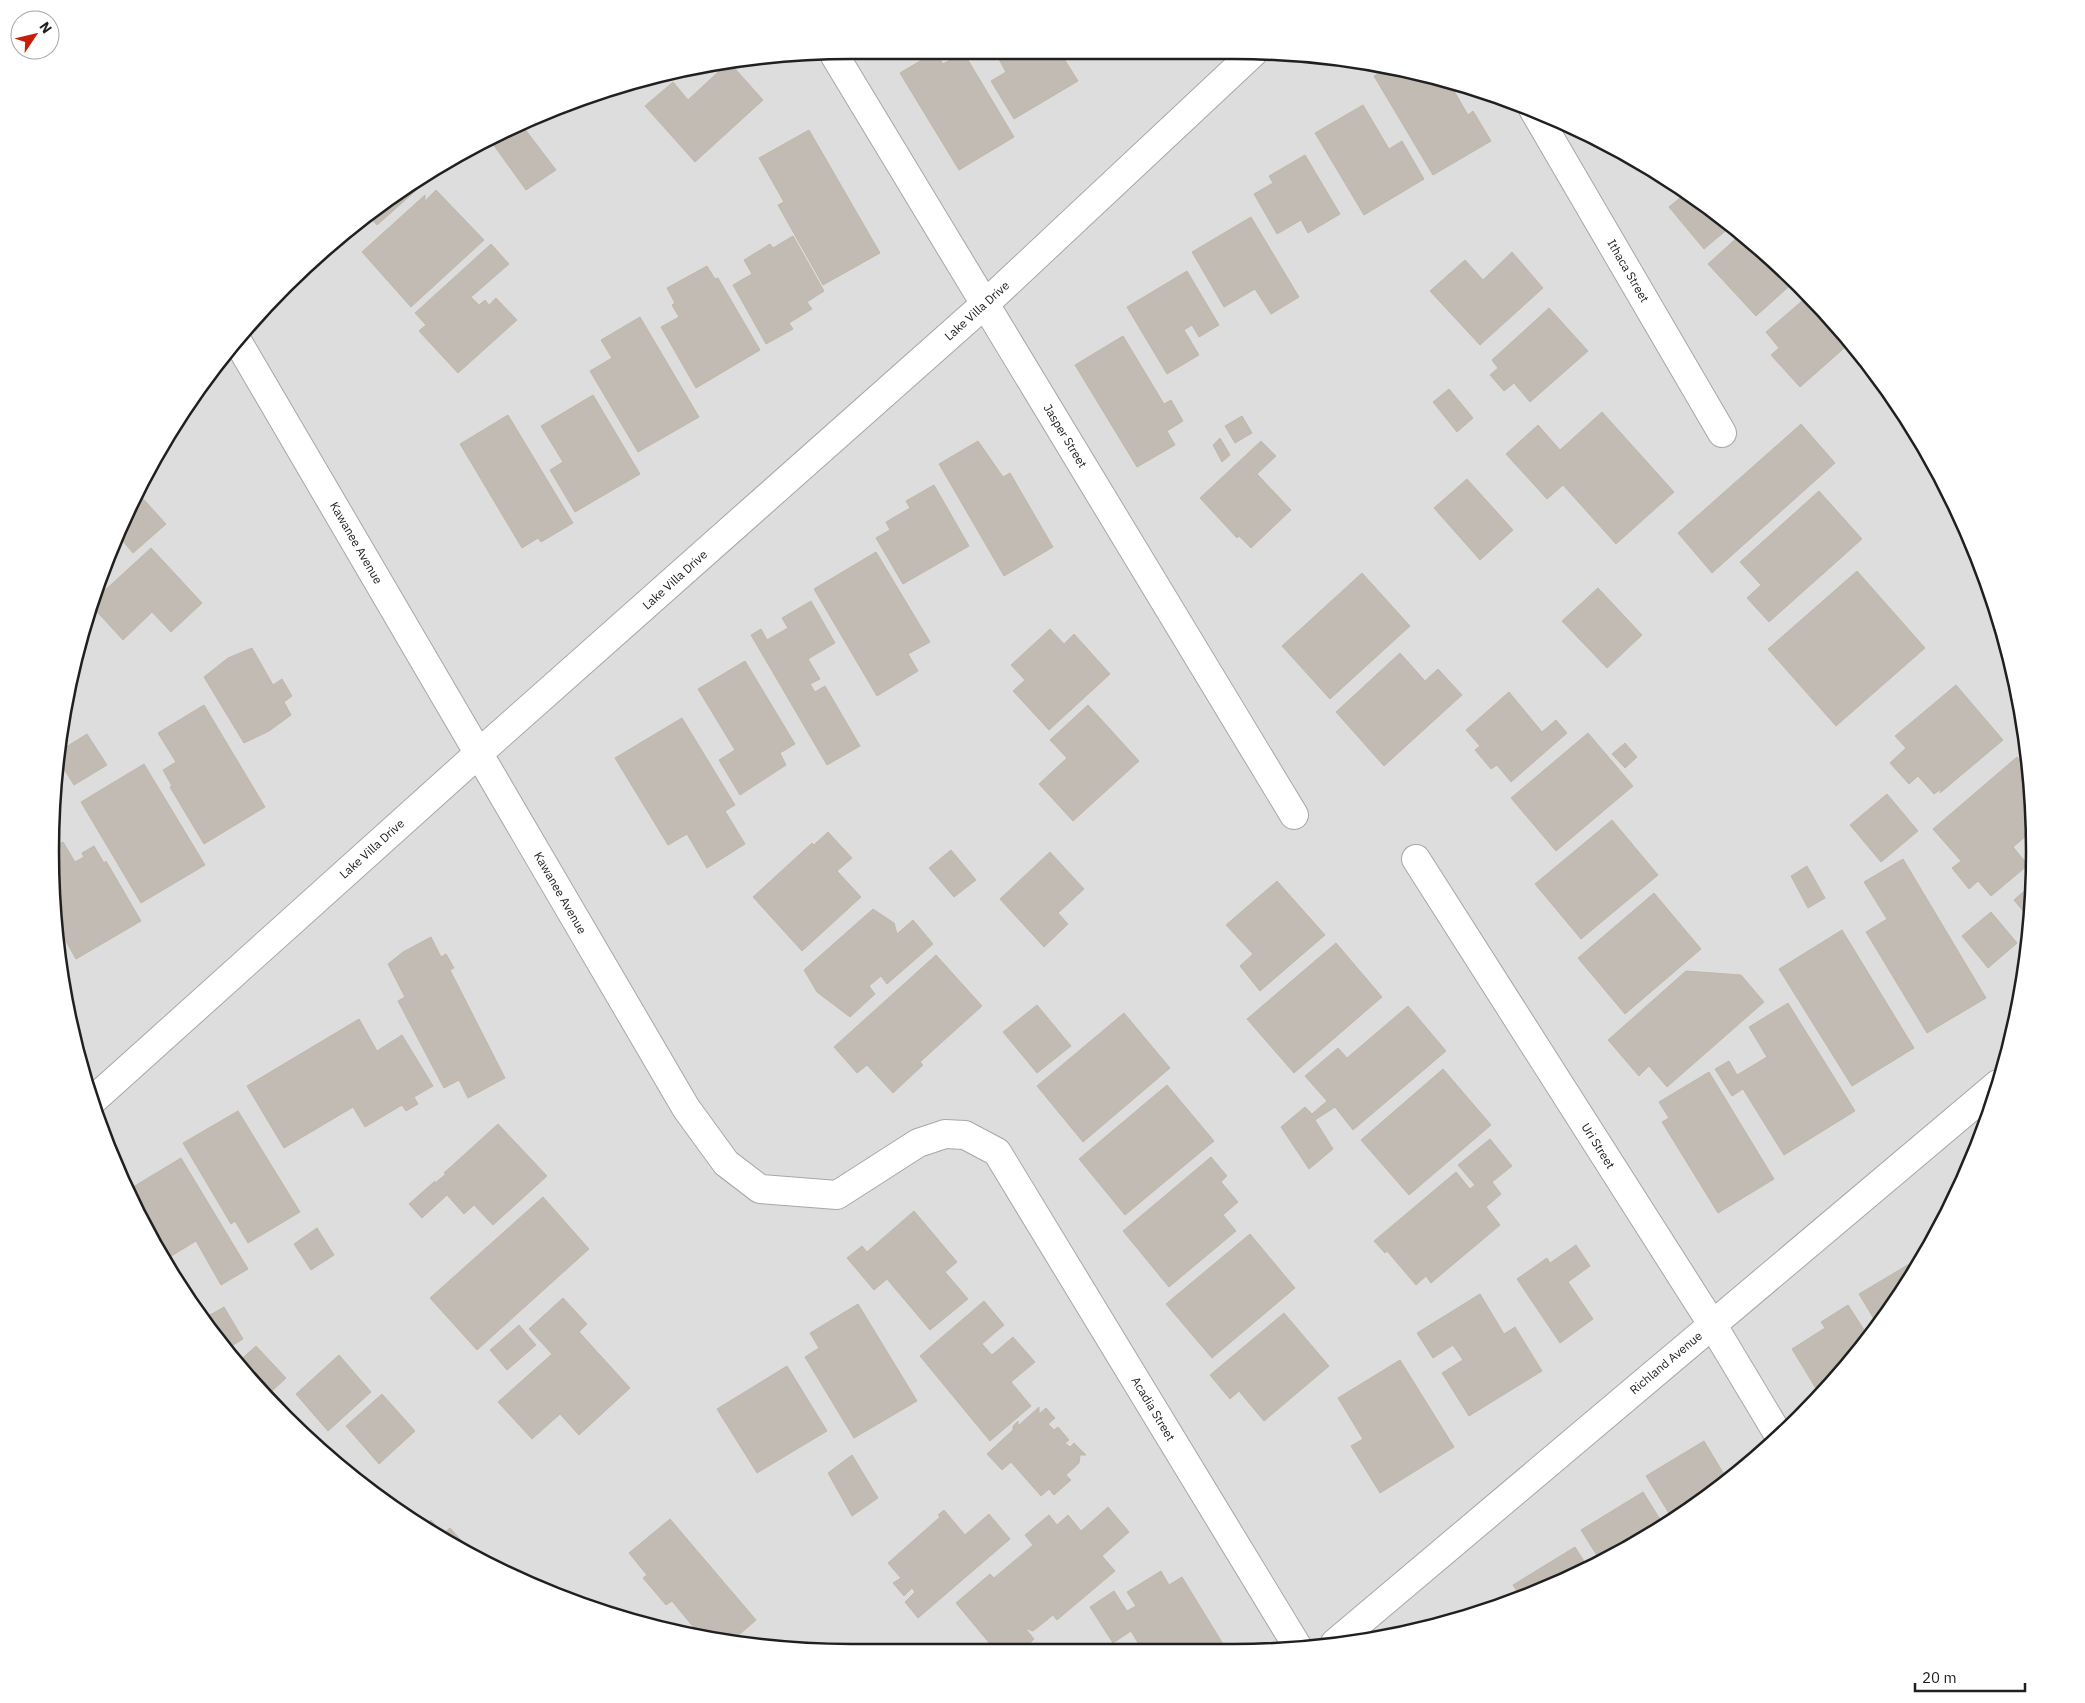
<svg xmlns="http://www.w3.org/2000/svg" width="2085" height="1703" font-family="'IBM Plex Sans',sans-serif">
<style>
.residential{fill:#dedddd}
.building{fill:#c1bbb4;stroke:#c1b7aa}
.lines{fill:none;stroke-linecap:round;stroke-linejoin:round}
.minor-casing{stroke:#a7a7a7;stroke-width:30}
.minor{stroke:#fff;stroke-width:28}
.labels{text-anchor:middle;stroke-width:4;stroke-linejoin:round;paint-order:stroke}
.street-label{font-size:12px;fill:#202020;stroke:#fff}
.rim{fill:none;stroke:#202020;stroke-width:2.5}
</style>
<rect width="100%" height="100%" fill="#f0eee7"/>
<!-- residential -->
<path class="residential" d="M1286,52L1441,77L1540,111L1679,185L1800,285L1870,364L1952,497L2008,644L2033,799L2028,956L1992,1109L1927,1252L1836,1380L1721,1488L1588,1570L1441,1626L1286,1651H799L644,1626L497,1570L363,1487L285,1418L216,1340L133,1206L92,1109L65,1008L52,904V799L65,695L92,594L133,497L185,406L285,285L364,215L451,157L545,111L644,77L747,57Z"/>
<!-- building -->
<path class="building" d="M996,54H1061L1078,81L1014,119L991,81L1006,72Z
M930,55H937L943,64L959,55H965L1014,137L959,170L900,73Z
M729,62L763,100L695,162L645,106L673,82L688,100Z
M1387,68L1447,79L1468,115L1473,111L1491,141L1433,175L1374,76Z
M670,72L661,80L656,75Z
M1363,105L1389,149L1402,141L1424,179L1364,215L1315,133Z
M521,124L556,170L526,190L493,144Z
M809,130L880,253L823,285L778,205L784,202L759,158Z
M456,155L377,225L367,214L451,157Z
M1305,155L1340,214L1308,233L1301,220L1277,234L1254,194L1273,183L1269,176Z
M436,190L484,240L411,307L362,252L425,195V201Z
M1687,192L1730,227L1704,249L1669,207Z
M1251,217L1299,297L1271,314L1255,289L1224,307L1192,252Z
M1740,235L1795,281L1756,316L1708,264Z
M793,236L824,291L807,302L812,309L789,323L793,329L766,344L733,285L752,274L744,260L770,244L773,248Z
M491,244L509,264L471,297L479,305L485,300L489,305L496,298L517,320L458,373L419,331L426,325L415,313Z
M1512,252L1543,288L1480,345L1430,291L1465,260L1483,280Z
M707,266L715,279L718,278L760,350L696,388L661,327L679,317L672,305L675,303L667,288Z
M1187,271L1219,325L1199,337L1192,325L1184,330L1199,355L1167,374L1127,307Z
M1809,295L1851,342L1800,387L1771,355L1779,348L1766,332Z
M1549,308L1588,351L1530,402L1514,383L1504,391L1490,375L1498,368L1492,360Z
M640,317L699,417L638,452L590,371L612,358L601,340Z
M1123,336L1164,404L1171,400L1183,421L1167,431L1175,445L1137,467L1075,365Z
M1449,389L1473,418L1457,432L1433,402Z
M593,395L640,474L575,512L550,470L563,462L541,426Z
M1602,412L1674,492L1616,544L1563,485L1547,499L1506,454L1538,425L1560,450Z
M508,415L573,523L541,542L538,538L522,548L460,444Z
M1242,416L1252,433L1235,443L1225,426Z
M1801,424L1835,463L1712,573L1678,533Z
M1220,438L1230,455L1222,462L1213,445Z
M978,441L1003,477L1010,473L1053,547L1004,576L939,464Z
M1261,441L1276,456L1257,474L1291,510L1251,548L1239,536L1237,538L1200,498Z
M1467,479L1513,530L1480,560L1434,508Z
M934,485L969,546L903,584L876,538L890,530L886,522L910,508L906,501Z
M136,491L166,524L133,553L122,540L111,549Z
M1819,491L1862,539L1769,622L1747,598L1761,585L1740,562Z
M151,548L202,603L171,632L152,612L123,640L90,604Z
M876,552L930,642L908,654L918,671L877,696L814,589Z
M1857,571L1925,648L1836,726L1768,649Z
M1362,573L1410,626L1330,699L1282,646Z
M1598,588L1642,635L1607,668L1562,621Z
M811,601L835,643L808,659L820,679L810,684L815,692L825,686L860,746L827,765L751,635L761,629L767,640L788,628L782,618Z
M1050,629L1064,644L1074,634L1110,674L1049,730L1013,691L1025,680L1011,665Z
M252,648L273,685L282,679L292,696L284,702L291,715L269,731L244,743L204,677L228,658Z
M1400,653L1425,681L1438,669L1462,695L1384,766L1336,712Z
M745,661L795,744L780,753L786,765L740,795L719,760L735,750L698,689Z
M1956,685L2003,740L1940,793L1941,789L1934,794L1918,776L1909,784L1890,763L1906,748L1895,736Z
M1509,692L1542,732L1556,720L1567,733L1511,782L1497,765L1491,769L1475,750L1480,746L1466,730Z
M204,705L265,807L204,844L170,787L172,786L163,770L176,762L158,733Z
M1088,705L1139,761L1073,821L1039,784L1067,758L1050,740Z
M682,718L735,805L725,811L745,844L707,868L687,834L668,845L615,758Z
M1588,733L1633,786L1556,851L1511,798Z
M87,734L107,765L74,785L57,758L58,752Z
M1625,743L1637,757L1625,768L1612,754Z
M2017,757L2029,771L2033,799L2032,831L2013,847L2028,865L1991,896L1978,881L1969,889L1952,868L1961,861L1933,829Z
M144,764L205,865L141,903L81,802Z
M1887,794L1918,831L1881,862L1850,825Z
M1612,820L1658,875L1581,939L1535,884Z
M828,832L852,858L837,871L861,897L802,951L753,897L812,843L814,845Z
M63,842L75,862L84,857L82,853L94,846L104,863L106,861L141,921L76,959L54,920L52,904V848Z
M951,850L976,880L954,897L929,868Z
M1050,852L1084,889L1058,913L1068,924L1044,947L1000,899Z
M1903,859L1986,998L1927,1033L1866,932L1887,919L1864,882Z
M1807,866L1825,898L1808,908L1791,876Z
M1277,881L1325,935L1260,991L1240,966L1253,954L1226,925Z
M2030,886L2029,918L2014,900Z
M1654,893L1701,949L1625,1014L1578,958Z
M873,909L894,923L897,934L913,920L933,944L887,984L881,976L869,986L875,994L850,1017L817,992L804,970Z
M1991,912L2017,943L1988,968L1962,936Z
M1842,930L1914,1048L1852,1086L1779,969Z
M431,937L441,957L446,954L454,968L450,970L505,1078L468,1098L459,1080L444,1088L398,1001L405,997L388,964L403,952Z
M1336,943L1382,997L1294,1073L1247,1019Z
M936,955L982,1006L920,1062L923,1065L893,1093L867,1065L857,1073L834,1047Z
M1686,971L1741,975L1764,1002L1667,1087L1649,1066L1639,1076L1608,1040Z
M1788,1003L1855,1111L1784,1155L1743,1089L1732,1096L1715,1069L1729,1061L1737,1075L1767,1057L1749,1027Z
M1037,1005L1071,1046L1037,1073L1003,1032Z
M1408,1006L1446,1051L1353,1130L1335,1107L1315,1120L1333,1149L1309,1169L1281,1127L1305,1107L1312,1114L1327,1101L1305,1076L1338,1048L1347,1058Z
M1124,1013L1170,1068L1083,1142L1037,1086Z
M359,1019L377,1051L402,1035L433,1086L414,1097L418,1104L406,1111L402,1105L365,1127L353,1107L284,1148L247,1086Z
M1443,1069L1491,1125L1409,1195L1361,1140Z
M1709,1072L1774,1179L1718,1213L1662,1122L1669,1118L1659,1102Z
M1167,1085L1214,1141L1125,1215L1079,1159Z
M238,1111L300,1212L248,1243L235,1221L231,1224L183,1143Z
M498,1124L547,1176L493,1225L474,1205L464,1214L447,1195L422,1218L409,1204L435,1181L434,1184L446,1174L444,1173Z
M1490,1139L1512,1166L1492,1182L1501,1194L1486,1207L1500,1225L1431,1283L1426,1276L1416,1285L1387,1251L1385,1253L1374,1241L1456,1172L1470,1189L1475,1185L1458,1165Z
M1211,1157L1227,1176L1221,1182L1238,1202L1223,1215L1236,1231L1169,1287L1123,1231Z
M181,1158L248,1269L221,1285L196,1241L168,1258L128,1190Z
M543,1197L589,1249L477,1350L430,1298Z
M914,1211L957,1262L945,1272L968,1299L930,1330L887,1279L874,1290L847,1258L862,1246L867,1252Z
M317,1228L334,1255L311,1270L294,1244Z
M1250,1234L1295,1288L1212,1358L1166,1304Z
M1576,1245L1590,1266L1568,1282L1593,1319L1560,1343L1517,1279L1547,1258L1550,1263Z
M1926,1254L1877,1324L1859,1294Z
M1480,1294L1504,1334L1515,1327L1542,1371L1469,1416L1442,1373L1463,1360L1453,1345L1433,1358L1417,1333Z
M563,1298L587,1324L579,1332L630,1388L579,1435L560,1414L532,1439L498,1402L552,1354L529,1329Z
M984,1301L1004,1325L982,1344L992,1355L1013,1337L1035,1362L1011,1382L1031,1406L990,1441L920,1356Z
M858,1304L917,1401L854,1438L805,1357L819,1348L810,1333Z
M1848,1305L1868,1336L1836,1380L1820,1395L1792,1349L1825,1328L1821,1322Z
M224,1307L243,1339L225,1350L203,1319Z
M1284,1313L1329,1366L1264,1421L1239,1391L1230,1399L1210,1375Z
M519,1325L536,1345L507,1370L490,1350Z
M256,1346L286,1378L272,1391L293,1414L287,1420L237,1363Z
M339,1355L371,1392L328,1431L296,1394Z
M1400,1360L1454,1447L1380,1493L1351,1446L1363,1439L1338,1398Z
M787,1366L827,1431L757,1473L717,1409Z
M382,1394L415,1431L379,1464L346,1426Z
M1039,1407V1414L1046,1408L1055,1418L1048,1424L1054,1430L1058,1427L1069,1440L1065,1443L1070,1447L1074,1443L1086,1455H1080L1079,1463L1066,1475L1071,1480L1054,1495L1049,1489L1041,1496L1011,1462L1002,1470L987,1454L1013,1430V1426L1018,1421V1426Z
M1704,1441L1728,1481L1672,1518L1646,1476Z
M852,1455L878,1498L852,1516L828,1473Z
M1643,1492L1663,1524L1601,1562L1581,1530Z
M1108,1507L1129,1532L1102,1556L1115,1571L1057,1620L1053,1615L1033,1631L1025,1628L1034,1639L1022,1651H996L956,1603L990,1574L994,1578L1033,1545L1025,1535L1049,1515L1057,1525L1068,1515L1081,1531Z
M944,1510L965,1535L989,1514L1010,1539L918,1618L905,1602L915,1592L912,1588L904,1596L893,1583L901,1578L888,1563L940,1517L938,1515Z
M670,1519L756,1620L733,1640L700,1635L672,1601L666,1605L643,1578L647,1575L629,1553Z
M431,1520L443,1534L450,1528L477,1558L425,1526Z
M1575,1547L1589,1569L1520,1596L1513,1585Z
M1161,1571L1169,1585L1182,1577L1223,1644L1212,1651H1143L1131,1631L1113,1643L1090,1607L1114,1591L1127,1611L1136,1606L1127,1592Z"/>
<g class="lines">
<!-- minor casing -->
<g class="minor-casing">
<path id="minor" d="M835,56L1294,815
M1533,109L1722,433
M238,342L686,1108L726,1163L760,1189L837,1195L918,1143L945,1134L965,1135L997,1152L1299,1649
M1416,859L1712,1324L1778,1434
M91,1102L479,753L985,304L1254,52
M1335,1643L1998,1084"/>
</g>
<!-- minor -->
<use href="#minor" class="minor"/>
</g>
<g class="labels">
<!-- street labels -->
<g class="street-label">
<text transform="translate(1628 271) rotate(60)" y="4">Ithaca Street</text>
<text transform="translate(977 311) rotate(-42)" y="4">Lake Villa Drive</text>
<text transform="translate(1065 436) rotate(59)" y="4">Jasper Street</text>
<text transform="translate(356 543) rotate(60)" y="4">Kawanee Avenue</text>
<text transform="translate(675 580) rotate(-42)" y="4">Lake Villa Drive</text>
<text transform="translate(372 849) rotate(-42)" y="4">Lake Villa Drive</text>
<text transform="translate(560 893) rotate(60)" y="4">Kawanee Avenue</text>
<text transform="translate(1598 1146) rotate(58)" y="4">Uri Street</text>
<text transform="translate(1666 1363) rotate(-40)" y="4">Richland Avenue</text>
<text transform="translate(1153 1409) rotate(59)" y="4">Acadia Street</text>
</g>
</g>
<!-- crop -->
<path d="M0 0H2085V1703H0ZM851 59H1234A792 792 0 0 1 2026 851V852A792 792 0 0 1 1234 1644H851A792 792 0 0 1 59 852V851A792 792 0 0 1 851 59Z" fill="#fff" fill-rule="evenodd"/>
<path class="rim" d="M851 59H1234A792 792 0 0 1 2026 851V852A792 792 0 0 1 1234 1644H851A792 792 0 0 1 59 852V851A792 792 0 0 1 851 59Z"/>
<!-- north arrow -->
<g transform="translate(35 35) rotate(55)"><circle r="24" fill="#ffffff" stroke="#a6a6a6"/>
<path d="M0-4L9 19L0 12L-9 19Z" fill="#c61e0a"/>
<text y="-8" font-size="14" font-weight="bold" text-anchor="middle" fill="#202020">N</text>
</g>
<!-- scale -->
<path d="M1915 1683v8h110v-8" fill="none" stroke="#202020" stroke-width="2.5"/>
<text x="1922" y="1683" font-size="15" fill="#202020" stroke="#ffffff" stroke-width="4" paint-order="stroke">20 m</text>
</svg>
